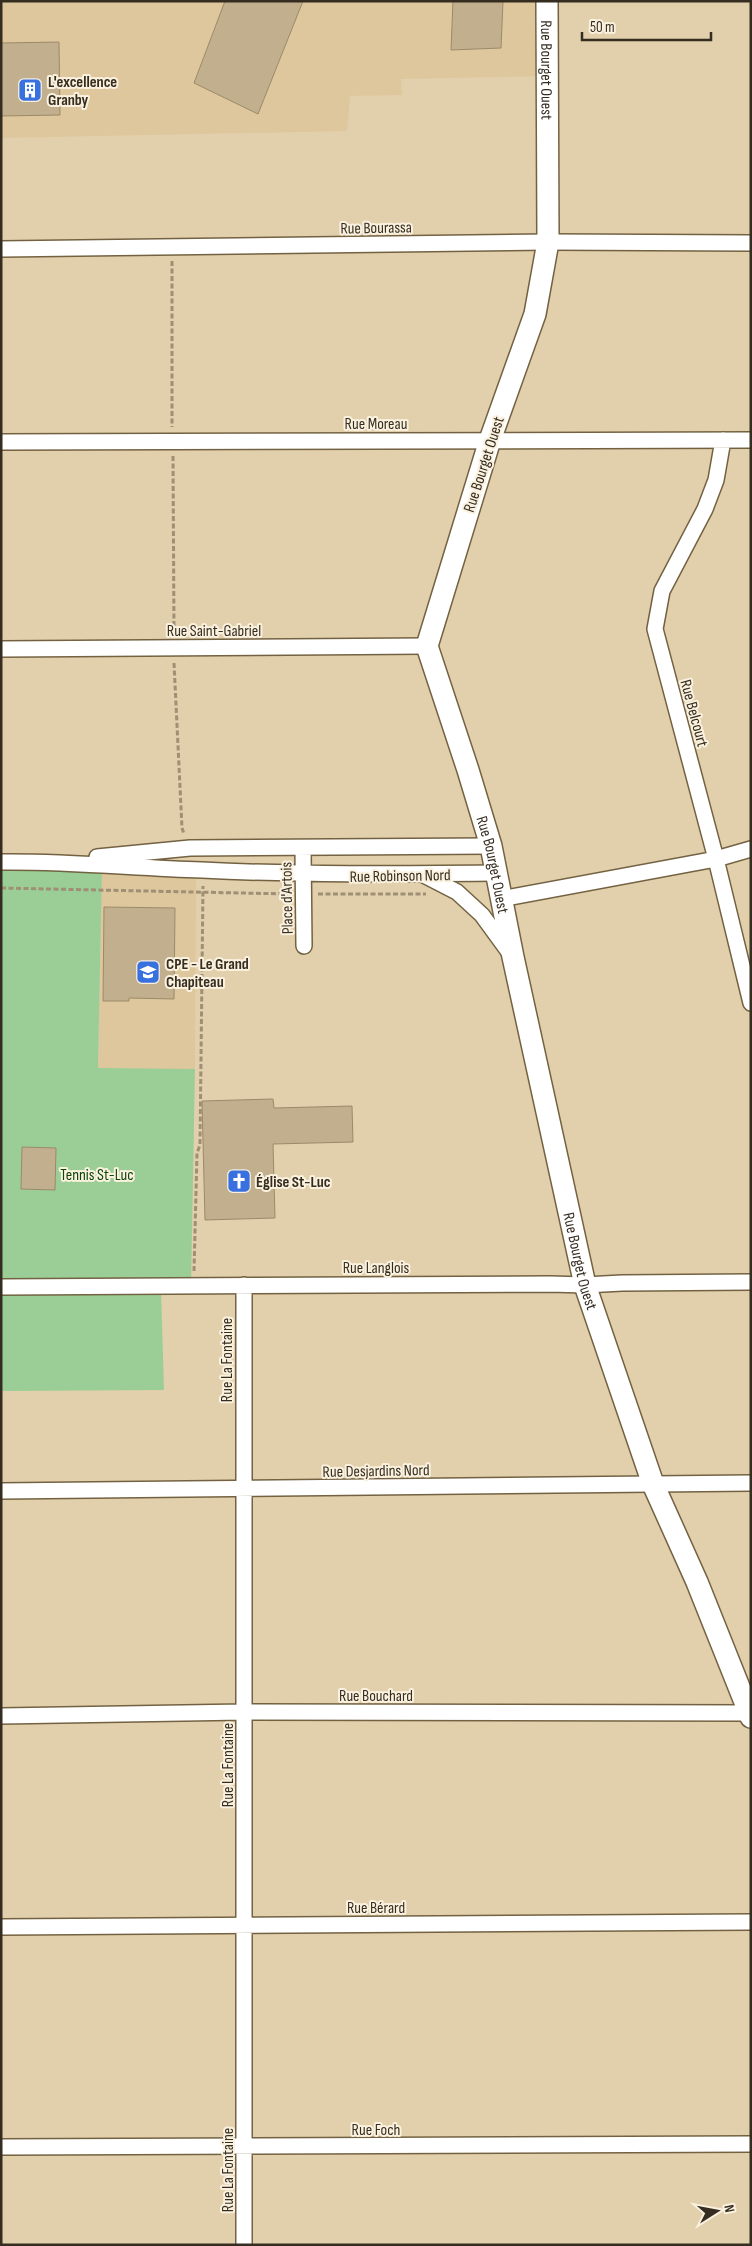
<svg xmlns="http://www.w3.org/2000/svg" width="752" height="2246" font-family="'Sofia Sans Condensed',sans-serif">
<style>
.built{fill:#dec79d}
.green{fill:#9bce96}
.building{fill:#c2af8e;stroke:#9b8a69}
.lines{fill:none;stroke-linecap:round;stroke-linejoin:round}
.street-casing{stroke:#736242;stroke-width:18}
.secondary-casing{stroke:#736242;stroke-width:24}
.path{stroke:#9e8f75;stroke-width:3;stroke-dasharray:5 2.5;stroke-linecap:butt}
.street{stroke:#fff;stroke-width:15}
.secondary{stroke:#fff;stroke-width:21}
.labels{text-anchor:middle;stroke-width:4;stroke-linejoin:round;paint-order:stroke}
.street-label{font-size:16px;fill:#352d20;stroke:#fbf1df}
.poi-label{font-size:16px;font-weight:bold;fill:#352d20;stroke:#fbf1df;text-anchor:start}
.park-label{font-size:16px;fill:#0b4508;stroke:#fbf1df}
</style>
<rect width="100%" height="100%" fill="#e2cfac"/>
<!-- built -->
<path class="built" d="M1,1H547L546,76L401,79L402,95L350,96L347,131L1,138Z
M102,870L196,876L195,1069H98Z"/>
<!-- green -->
<path class="green" d="M102,870L98,1068L195,1069L191,1288L161,1290L164,1390L1,1391V871Z"/>
<!-- building -->
<path class="building" d="M225,1H303L258,114L194,83Z
M453,1H503L501,48L451,50Z
M59,42L60,115L1,116V43Z
M104,907L175,908L174,999L129,998V1001H103Z
M273,1099L274,1108L352,1106L353,1142L273,1144L275,1218L205,1220L202,1101Z
M22,1147L56,1148L55,1190L21,1189Z"/>
<g class="lines">
<!-- street casing -->
<g class="street-casing">
<path id="street" d="M1,249L548,242L751,243
M723,440L716,480L705,509L662,591L655,629L716,859L751,1003
M1,442L751,440
M1,649L427,646
M303,849L304,946
M97,857L190,848L491,846
M1,862C68,861 135,868 202,870C300,875 397,874 495,873
M424,875L457,892L482,915L509,952
M501,899L716,859L751,849
M244,1285V2245
M1,1287L550,1284L585,1285L622,1283L751,1282
M1,1491L751,1483
M1,1716L244,1712L751,1713
M1,1927L751,1922
M1,2147L751,2144"/>
</g>
<!-- secondary casing -->
<g class="secondary-casing">
<g id="secondary">
<path id="s1" d="M547,1L548,242L535,314L490,440L427,646L468,770L491,846L513,957L585,1285L653,1484L697,1582L751,1717"/>
</g>
</g>
<!-- path -->
<path class="path" d="M172,261V427
M173,456L174,632
M174,663L182,828L184,834
M1,888L289,894
M318,894H426
M194,1271L197,1153L200,1145L203,886"/>
<!-- street -->
<use href="#street" class="street"/>
<!-- secondary -->
<use href="#secondary" class="secondary"/>
</g>
<!-- icons -->
<defs>
<g id="building-square" transform="scale(1.25)"><rect x="-9" y="-9" width="18" height="18" rx="4" fill="#3970df" stroke="#fbf1df"/><path d="M-4-6H4V6H1V3H-1V6H-4ZM-2.5-4.3h1.7v1.8h-1.7ZM.8-4.3h1.7v1.8H.8ZM-2.5-1h1.7V.8h-1.7ZM.8-1h1.7V.8H.8Z" fill="#fff"/></g>
<g id="school-square" transform="scale(1.25)"><rect x="-9" y="-9" width="18" height="18" rx="4" fill="#3970df" stroke="#fbf1df"/><path d="M0-5L7-2L0 1L-7-2ZM-4 1L0 2.5L4 1V4Q0 6-4 4Z" fill="#fff"/></g>
<g id="church-square" transform="scale(1.25)"><rect x="-9" y="-9" width="18" height="18" rx="4" fill="#3970df" stroke="#fbf1df"/><path d="M-1.2-6h2.4v3.5h3.3v2.4h-3.3V6h-2.4V-.1h-3.3v-2.4h3.3Z" fill="#fff"/></g>
</defs>
<g fill-rule="evenodd">
<use href="#building-square" x="30" y="90"/>
<use href="#school-square" x="148" y="972"/>
<use href="#church-square" x="239" y="1181"/>
</g>
<g class="labels">
<!-- street labels -->
<g class="street-label">
<text dy="6" stroke="none"><textPath href="#s1" startOffset="69">Rue Bourget Ouest</textPath></text>
<text transform="translate(376 227) rotate(-1)" y="6">Rue Bourassa</text>
<text x="376" y="429">Rue Moreau</text>
<text transform="translate(483 464) rotate(-72)" y="6">Rue Bourget Ouest</text>
<text x="214" y="636">Rue Saint-Gabriel</text>
<text transform="translate(695 713) rotate(75)" y="6">Rue Belcourt</text>
<text dy="6" stroke="none"><textPath href="#s1" startOffset="892">Rue Bourget Ouest</textPath></text>
<text transform="translate(400 875) rotate(-1)" y="6">Rue Robinson Nord</text>
<text transform="translate(286 898) rotate(-91)" y="6">Place d'Artois</text>
<text dy="6" stroke="none"><textPath href="#s1" startOffset="1298">Rue Bourget Ouest</textPath></text>
<text x="376" y="1273">Rue Langlois</text>
<text transform="translate(226 1360) rotate(-90)" y="6">Rue La Fontaine</text>
<text transform="translate(376 1470) rotate(-1)" y="6">Rue Desjardins Nord</text>
<text x="376" y="1701">Rue Bouchard</text>
<text transform="translate(227 1765) rotate(-90)" y="6">Rue La Fontaine</text>
<text x="376" y="1913">Rue Bérard</text>
<text x="376" y="2135">Rue Foch</text>
<text transform="translate(227 2170) rotate(-90)" y="6">Rue La Fontaine</text>
</g>
<!-- poi labels -->
<g class="poi-label">
<text x="48" y="87">L'excellence<tspan x="48" dy="18">Granby</tspan></text>
<text x="166" y="969">CPE - Le Grand<tspan x="166" dy="18">Chapiteau</tspan></text>
<text x="256" y="1187">Église St-Luc</text>
</g>
<!-- park labels -->
<g class="park-label">
<text x="97" y="1180">Tennis St-Luc</text>
</g>
</g>
<!-- border -->
<rect width="752" height="2246" fill="none" stroke="#352d20" stroke-width="5"/>
<!-- north arrow -->
<g transform="translate(717 2211) rotate(79)" stroke="#fbf1df" stroke-width="4" paint-order="stroke">
<path d="M0-4L9 19L0 12L-9 19Z" fill="#352d20"/>
<text y="-8" font-size="14" font-weight="bold" text-anchor="middle" fill="#352d20">N</text>
</g>
<!-- scale -->
<path d="M582 32v8h129v-8" fill="none" stroke="#352d20" stroke-width="2.5"/>
<text x="590" y="32" font-size="15" fill="#352d20" stroke="#fbf1df" stroke-width="4" paint-order="stroke">50 m</text>
</svg>
